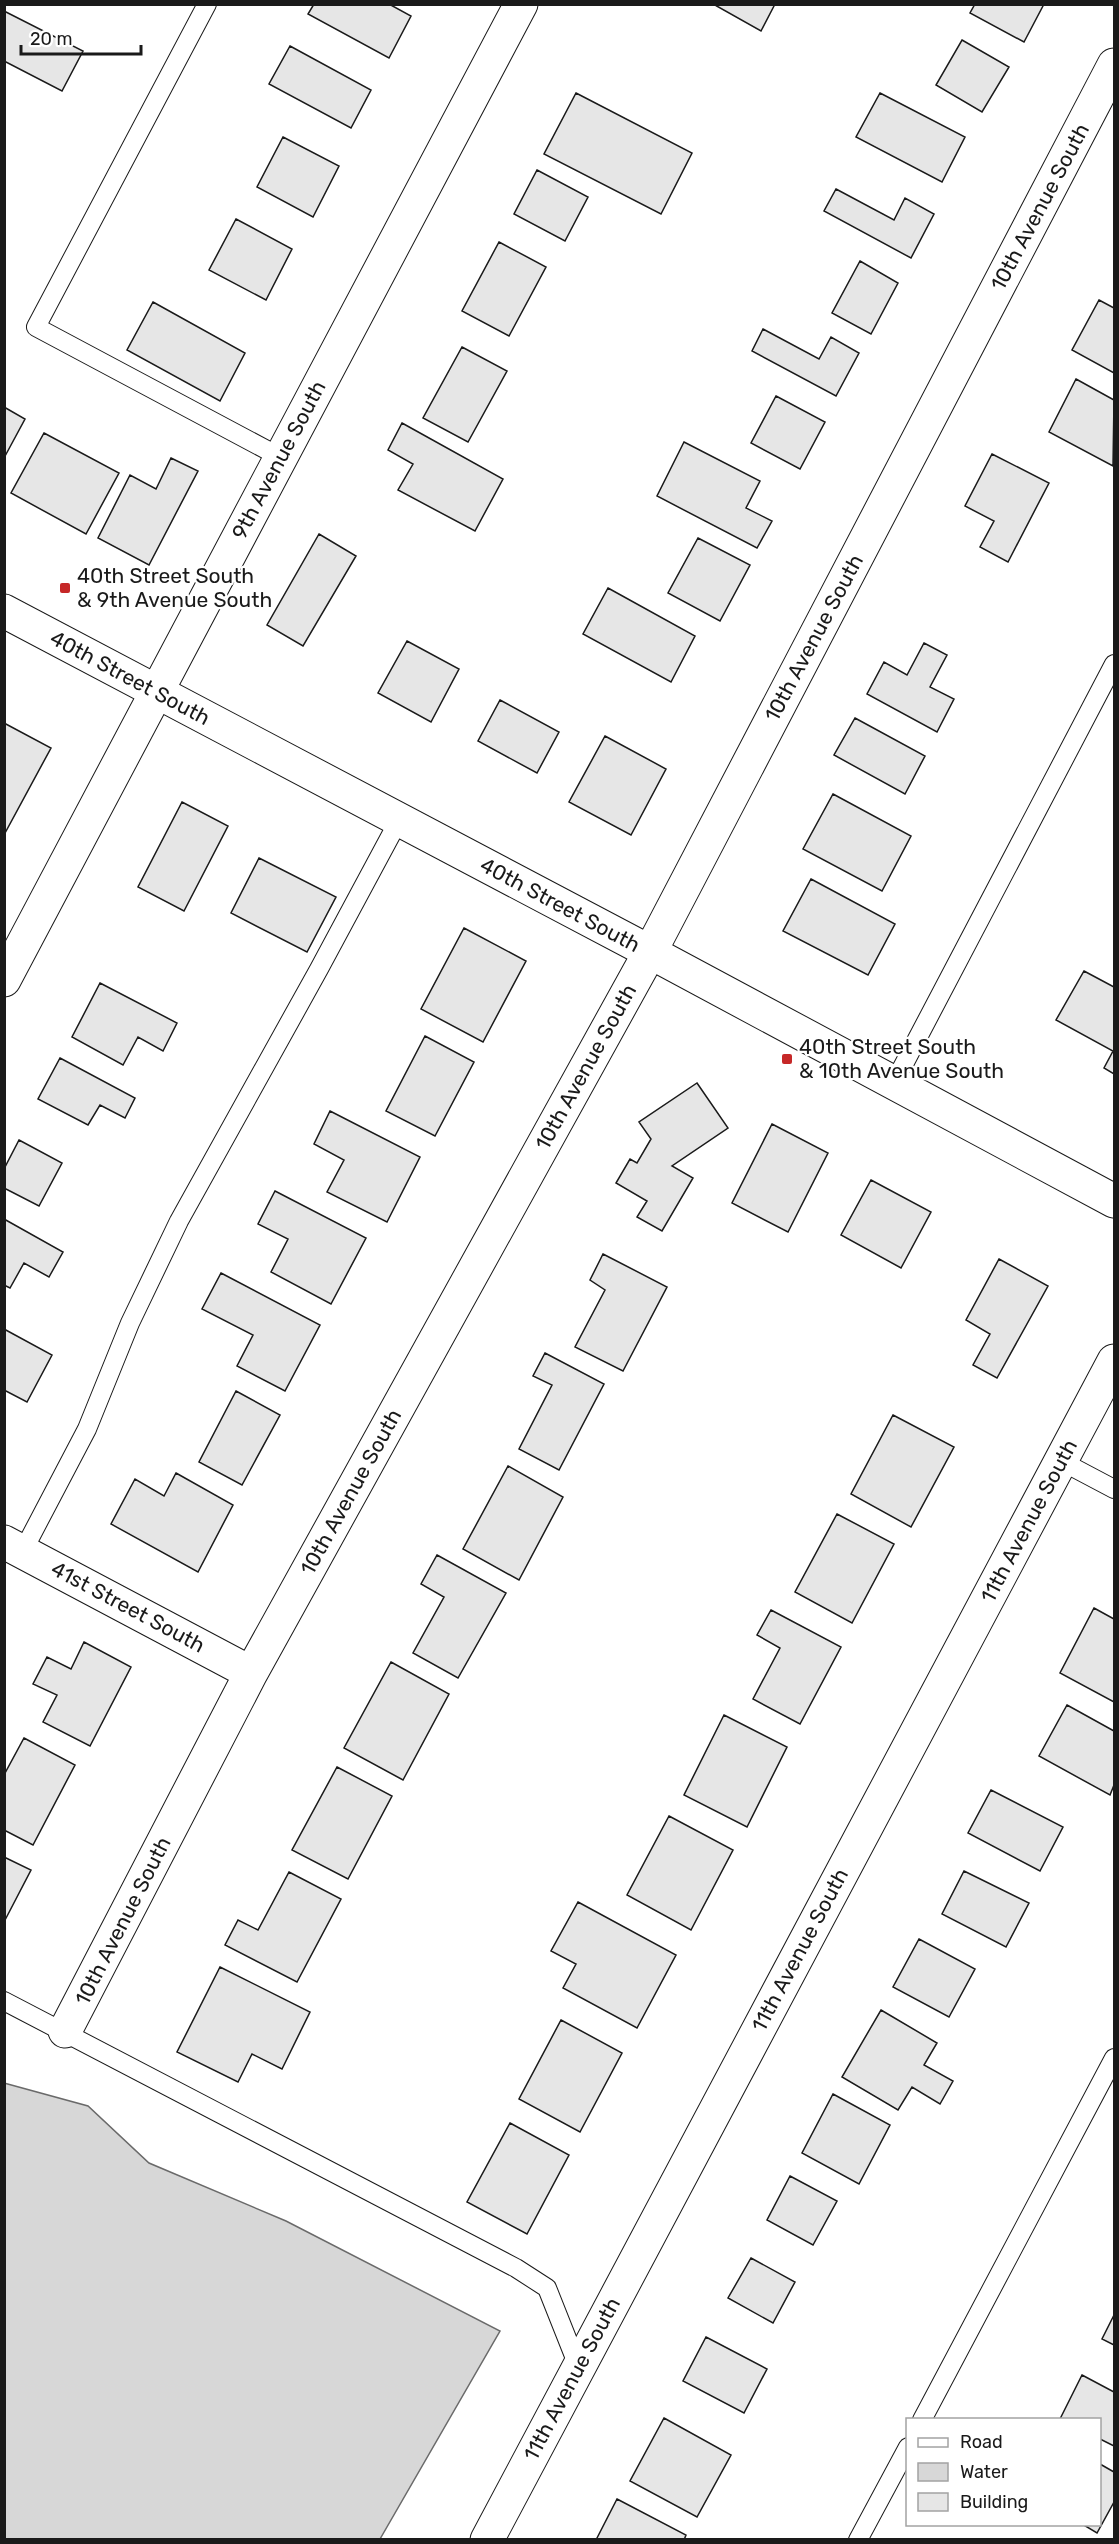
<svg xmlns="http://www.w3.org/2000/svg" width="1119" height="2544" font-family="Rubik,sans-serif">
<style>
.water{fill:#d7d7d7;stroke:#6a6a6a;stroke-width:1.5}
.building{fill:#e6e6e6;stroke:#1a1a1a;stroke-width:1.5}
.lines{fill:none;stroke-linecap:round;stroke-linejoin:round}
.service-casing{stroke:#1a1a1a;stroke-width:20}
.minor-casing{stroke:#1a1a1a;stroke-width:35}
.tertiary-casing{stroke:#1a1a1a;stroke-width:35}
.service{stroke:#fff;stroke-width:18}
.minor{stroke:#fff;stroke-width:33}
.tertiary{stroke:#fff;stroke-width:33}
.poi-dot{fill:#c62828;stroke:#fff;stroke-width:2}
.labels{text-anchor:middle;stroke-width:4.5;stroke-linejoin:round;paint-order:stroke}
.street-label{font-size:21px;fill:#1a1a1a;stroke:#fff}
.poi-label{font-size:21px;fill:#1a1a1a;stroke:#fff;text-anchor:start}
</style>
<rect width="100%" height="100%" fill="#fff"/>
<!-- water -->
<path class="water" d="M4,2083L88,2106L149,2163L286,2221L500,2331L380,2539H5Z"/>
<!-- building -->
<path class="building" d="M314,4H389L411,16L389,58L308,14Z
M713,4H775L761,31Z
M975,4H1044L1024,42L970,13Z
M4,11L83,51L62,91L4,61Z
M962,40L1009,67L982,112L936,85Z
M290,46L371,90L351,128L269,84Z
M576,93L692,153L661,214L544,154Z
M880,93L965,137L942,182L856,137Z
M283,137L339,166L313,217L257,187Z
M537,170L588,197L565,241L514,214Z
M836,189L894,220L905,198L934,214L911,258L824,211Z
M236,219L292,249L266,300L209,270Z
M499,242L546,267L509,336L462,311Z
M860,261L898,283L871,334L832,313Z
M1099,300L1114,308V373L1072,350Z
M153,302L245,353L220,401L127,350Z
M763,329L819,359L831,337L859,353L836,396L752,351Z
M462,347L507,371L468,442L423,418Z
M1076,379L1114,400L1113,466L1049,432Z
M776,396L825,422L800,469L751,443Z
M4,407L25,419L4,458Z
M402,423L503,479L475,531L398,490L413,464L388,450Z
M44,433L119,473L86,534L11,493Z
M684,442L760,481L746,508L772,521L757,548L657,496Z
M992,454L1049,483L1008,562L980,547L994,521L965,506Z
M171,458L198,471L149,565L98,538L130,475L156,489Z
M319,534L356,556L303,646L267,625Z
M698,538L750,565L720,621L668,593Z
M608,588L695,636L671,682L583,634Z
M407,641L459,669L431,722L378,693Z
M924,643L947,655L930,687L954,699L937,732L867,694L884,662L907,675Z
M500,700L559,732L537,773L478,741Z
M855,718L925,756L905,794L834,755Z
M4,723L51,748L5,833L4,832Z
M605,736L666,769L631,835L569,802Z
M833,794L911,836L882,891L803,849Z
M182,802L228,826L184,911L138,887Z
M259,858L336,897L307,952L231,913Z
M811,879L895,924L868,975L783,931Z
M464,928L526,961L483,1042L421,1009Z
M1084,971L1114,987V1074L1104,1068L1113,1051L1056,1020Z
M100,983L177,1023L163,1051L138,1037L123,1065L72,1037Z
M425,1036L474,1062L435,1136L386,1111Z
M60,1058L135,1098L125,1118L100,1105L88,1125L38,1099Z
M697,1083L728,1128L672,1166L693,1178L662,1231L637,1217L647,1201L616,1183L630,1159L637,1163L651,1139L639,1122Z
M330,1111L420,1157L387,1222L327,1192L344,1160L314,1144Z
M772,1124L828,1153L788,1232L732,1203Z
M19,1140L62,1163L39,1206L4,1188V1169Z
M871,1180L931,1212L901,1268L841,1235Z
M275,1191L366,1238L331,1304L271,1272L288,1239L258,1224Z
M4,1219L63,1252L49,1277L24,1263L10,1288L4,1285Z
M603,1254L667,1287L623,1371L575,1347L605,1290L590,1280Z
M999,1259L1048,1286L997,1378L973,1365L990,1334L966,1320Z
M221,1273L320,1325L285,1391L237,1366L253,1335L202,1309Z
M4,1329L52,1355L27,1402L4,1390Z
M545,1353L604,1384L559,1470L519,1449L552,1385L533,1376Z
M236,1391L280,1415L242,1485L199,1462Z
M893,1415L954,1447L911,1527L851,1494Z
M508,1466L563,1497L519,1580L463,1549Z
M176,1473L233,1505L198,1572L111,1524L135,1479L164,1496Z
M837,1514L894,1544L852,1623L795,1592Z
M437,1555L506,1593L458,1678L413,1653L444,1597L421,1584Z
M1094,1608L1114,1619V1702L1060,1673Z
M771,1610L841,1647L800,1724L753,1699L780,1648L757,1635Z
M84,1642L131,1667L90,1746L43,1722L57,1695L33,1684L47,1657L71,1669Z
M391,1662L449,1694L403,1780L344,1748Z
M1067,1705L1114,1731V1785L1110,1795L1039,1756Z
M724,1715L787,1747L747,1827L684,1795Z
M24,1738L75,1765L33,1845L4,1830V1775Z
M337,1767L392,1796L348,1879L292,1850Z
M991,1790L1063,1827L1040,1871L968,1833Z
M669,1816L733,1850L691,1930L627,1895Z
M4,1857L31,1870L4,1922Z
M964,1871L1029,1903L1006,1947L942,1914Z
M289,1872L341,1899L297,1982L225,1945L238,1920L258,1930Z
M578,1902L676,1955L637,2028L563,1988L576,1964L551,1951Z
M919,1939L975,1969L949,2017L893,1987Z
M220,1967L310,2012L282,2069L252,2054L238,2082L177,2052Z
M881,2010L937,2043L924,2065L953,2081L940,2104L912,2087L898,2110L842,2077Z
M561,2020L622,2053L580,2132L519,2099Z
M833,2094L890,2125L859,2184L802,2153Z
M510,2123L569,2155L527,2234L467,2202Z
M790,2176L837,2201L813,2245L767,2220Z
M751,2258L795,2282L773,2323L728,2298Z
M1114,2315V2345L1102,2339Z
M706,2337L767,2369L744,2413L683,2381Z
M1082,2375L1114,2392V2446L1100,2439V2420L1060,2419Z
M664,2418L731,2455L697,2517L630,2481Z
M1100,2464L1114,2472V2502L1097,2533L1082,2524H1100Z
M617,2499L686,2535L684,2540H596Z"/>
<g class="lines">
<!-- service casing -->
<g class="service-casing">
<path id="service" d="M207,4L36,327L280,457
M894,1083L1114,664
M1061,1461L1114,1489
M23,1551L87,1429L130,1323L179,1221L319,969L399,820
M4,2001L516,2268L547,2288L578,2366
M922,2420L1114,2058
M858,2540L908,2447"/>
</g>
<!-- minor casing -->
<g class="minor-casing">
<path id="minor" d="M4,980L521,4
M4,1542L251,1673
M65,2031L251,1673L650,952L1114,65
M487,2540L1114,1361"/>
</g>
<!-- tertiary casing -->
<g class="tertiary-casing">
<path id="tertiary" d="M4,611L650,952L1114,1201"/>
</g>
<!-- service -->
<use href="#service" class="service"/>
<!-- minor -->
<use href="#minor" class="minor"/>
<!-- tertiary -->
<use href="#tertiary" class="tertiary"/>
</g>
<!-- markers -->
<g class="poi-dot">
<rect x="59" y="582" width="12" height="12" rx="3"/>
<rect x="781" y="1053" width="12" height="12" rx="3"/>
</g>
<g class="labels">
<!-- street labels -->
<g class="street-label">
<text transform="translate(1040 207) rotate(-62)" y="7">10th Avenue South</text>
<text transform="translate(279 460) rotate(-62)" y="7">9th Avenue South</text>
<text transform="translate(814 638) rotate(-62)" y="7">10th Avenue South</text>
<text transform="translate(130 678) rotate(28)" y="7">40th Street South</text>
<text transform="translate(560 905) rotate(28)" y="7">40th Street South</text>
<text transform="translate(586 1067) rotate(-61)" y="7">10th Avenue South</text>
<text transform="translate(351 1492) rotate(-61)" y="7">10th Avenue South</text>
<text transform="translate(1029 1521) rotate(-62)" y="7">11th Avenue South</text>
<text transform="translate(128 1607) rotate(28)" y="7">41st Street South</text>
<text transform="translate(123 1921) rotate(-63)" y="7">10th Avenue South</text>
<text transform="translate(800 1950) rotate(-62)" y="7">11th Avenue South</text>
<text transform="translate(572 2379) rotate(-62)" y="7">11th Avenue South</text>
</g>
<!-- poi labels -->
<g class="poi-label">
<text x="77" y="583">40th Street South<tspan x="77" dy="24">&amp; 9th Avenue South</tspan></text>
<text x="799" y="1054">40th Street South<tspan x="799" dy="24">&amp; 10th Avenue South</tspan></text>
</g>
</g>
<!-- border -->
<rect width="1119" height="2544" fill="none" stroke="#1a1a1a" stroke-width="12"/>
<!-- legend -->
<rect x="906" y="2418" width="195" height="108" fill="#ffffff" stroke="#a3a3a3" stroke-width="1.5"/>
<rect x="918" y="2438" width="30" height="9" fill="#ffffff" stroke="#a3a3a3" stroke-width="1.5"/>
<text x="960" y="2448" font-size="18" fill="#1a1a1a">Road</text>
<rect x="918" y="2463" width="30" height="18" fill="#d7d7d7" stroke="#a3a3a3" stroke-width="1.5"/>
<text x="960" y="2478" font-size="18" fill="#1a1a1a">Water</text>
<rect x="918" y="2493" width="30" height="18" fill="#e6e6e6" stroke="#a3a3a3" stroke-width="1.5"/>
<text x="960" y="2508" font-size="18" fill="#1a1a1a">Building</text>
<!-- scale -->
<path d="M21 45v9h120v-9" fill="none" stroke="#1a1a1a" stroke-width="3"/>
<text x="30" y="45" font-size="18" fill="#1a1a1a" stroke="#ffffff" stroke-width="4.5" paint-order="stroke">20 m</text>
</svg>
